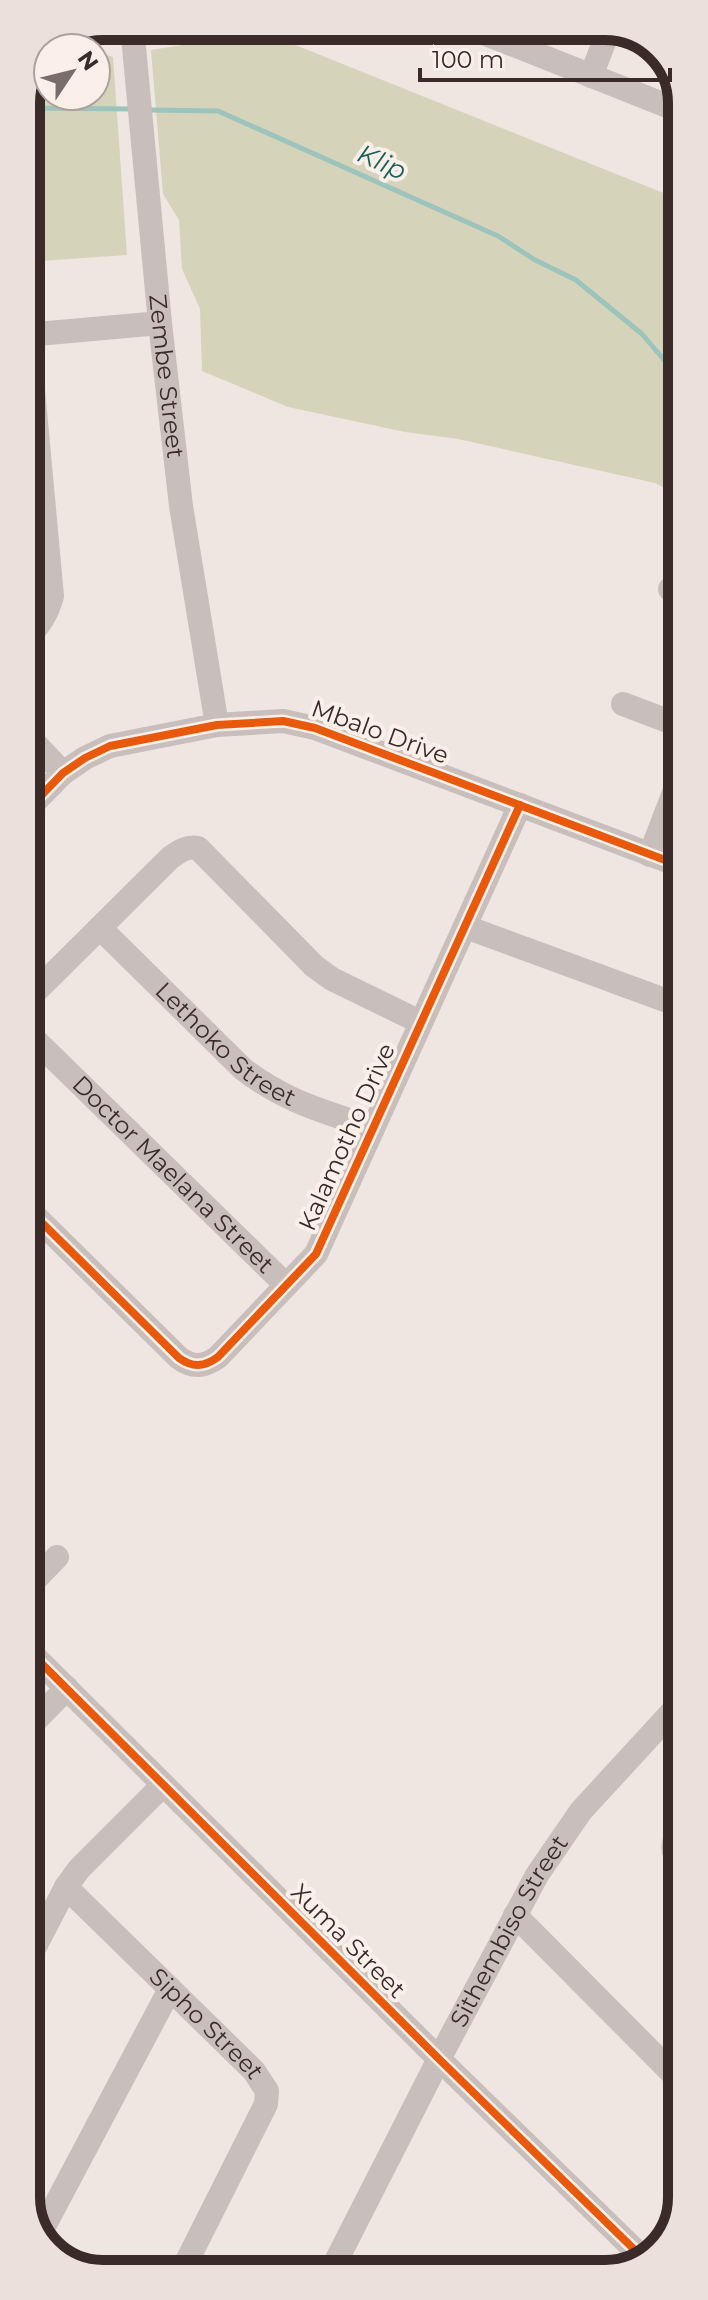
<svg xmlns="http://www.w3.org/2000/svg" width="708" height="2300" font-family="Montserrat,sans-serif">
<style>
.green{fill:#d5d4bb}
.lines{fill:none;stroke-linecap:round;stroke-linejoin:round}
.stream{stroke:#9cc3bc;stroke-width:5}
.minor{stroke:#c8bebb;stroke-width:24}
.cycleway-casing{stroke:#fbf0e9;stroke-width:13}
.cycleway{stroke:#e8590c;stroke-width:8}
.labels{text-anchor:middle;stroke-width:8;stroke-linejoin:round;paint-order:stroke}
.street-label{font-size:24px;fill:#3a2a28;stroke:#fbf0e9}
.water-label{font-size:26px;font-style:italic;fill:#196056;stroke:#fbf0e9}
.rim{fill:none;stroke:#3a2a28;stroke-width:10}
</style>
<rect width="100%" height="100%" fill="#efe6e2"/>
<!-- green -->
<path class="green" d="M263,32L681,200V496L655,483L458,439L405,432L288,407L202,371L200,309L182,269L179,220L163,194L151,50Z
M48,50V96H96V51L113,57L127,255L26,262V98Z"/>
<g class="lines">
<!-- stream -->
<path class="stream" d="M26,108L134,109
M148,110L218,111L498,236L535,260L576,280L642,334L665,361H681"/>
<!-- minor -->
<g class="minor">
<path id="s1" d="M132,26L160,323L181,506L217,725"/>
<path d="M466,26L680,111"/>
<path d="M591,76L610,27"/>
<path d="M26,335L160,323"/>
<path d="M670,589L681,592"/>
<path d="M27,638C40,625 47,614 52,596L28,335"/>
<path d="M623,704L681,726"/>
<path d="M27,735L63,773"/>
<path d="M27,810L63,773L85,758L110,746L217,725L283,721L315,728L681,866"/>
<path d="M650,855L681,774"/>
<path d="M466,927L681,1006"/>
<path id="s2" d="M100,928L243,1069C286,1102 323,1111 373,1128"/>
<path d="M27,1000L171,857C180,851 187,846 198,848L314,966L332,979L420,1022"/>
<path id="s3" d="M27,1032L286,1285"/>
<path d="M27,1208L179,1358C193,1368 204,1367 218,1357L316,1254L520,805"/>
<path d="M27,1588L57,1557"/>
<path d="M27,1649L439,2059L643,2258"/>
<path d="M27,1729L67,1688"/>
<path d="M682,1830C670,1843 671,1852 682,1865"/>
<path id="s4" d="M66,1887L254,2071L267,2091L266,2104L181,2273"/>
<path d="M515,1915L682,2083"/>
<path d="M27,1962L66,1887L79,1869L163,1785"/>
<path d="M40,2234L170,1989"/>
<path id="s5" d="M330,2273L439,2059L537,1875L581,1811L682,1701"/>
</g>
<!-- cycleway casing -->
<g class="cycleway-casing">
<path id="cycleway" d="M27,810L63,773L85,758L110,746L217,725L283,721L315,728L681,866
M27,1208L179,1358C193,1368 204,1367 218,1357L316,1254L520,805
M27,1649L439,2059L643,2258"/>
</g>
<!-- cycleway -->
<use href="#cycleway" class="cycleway"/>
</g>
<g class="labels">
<!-- street labels -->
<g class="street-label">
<text dy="8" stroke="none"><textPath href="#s1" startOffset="352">Zembe Street</textPath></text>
<text transform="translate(380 732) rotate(20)" y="8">Mbalo Drive</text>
<text dy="8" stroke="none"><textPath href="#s2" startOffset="172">Lethoko Street</textPath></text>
<text transform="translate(347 1137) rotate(-66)" y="8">Kalamotho Drive</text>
<text dy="8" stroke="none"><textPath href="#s3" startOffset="204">Doctor Maelana Street</textPath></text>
<text dy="8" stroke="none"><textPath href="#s5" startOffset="386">Sithembiso Street</textPath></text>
<text transform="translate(348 1941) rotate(45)" y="8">Xuma Street</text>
<text dy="8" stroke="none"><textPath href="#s4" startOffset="196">Sipho Street</textPath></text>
</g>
<!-- water labels -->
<g class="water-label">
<text transform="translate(382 162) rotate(24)" y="9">Klip</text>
</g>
</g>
<!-- crop -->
<path d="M0 0H708V2300H0ZM103 40H605A63 63 0 0 1 668 103V2197A63 63 0 0 1 605 2260H103A63 63 0 0 1 40 2197V103A63 63 0 0 1 103 40Z" fill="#ece0da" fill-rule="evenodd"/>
<path class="rim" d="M103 40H605A63 63 0 0 1 668 103V2197A63 63 0 0 1 605 2260H103A63 63 0 0 1 40 2197V103A63 63 0 0 1 103 40Z"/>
<!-- north arrow -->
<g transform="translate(72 72) rotate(55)"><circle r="38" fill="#fbf0e9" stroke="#aea19c" stroke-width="2"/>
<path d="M0-6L14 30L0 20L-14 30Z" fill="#796c69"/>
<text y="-12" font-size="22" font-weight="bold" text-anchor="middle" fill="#3a2a28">N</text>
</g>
<!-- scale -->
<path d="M420 68v12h250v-12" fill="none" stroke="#3a2a28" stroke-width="4"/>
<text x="432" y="68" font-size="24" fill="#3a2a28" stroke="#fbf0e9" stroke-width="6" paint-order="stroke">100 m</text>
</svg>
